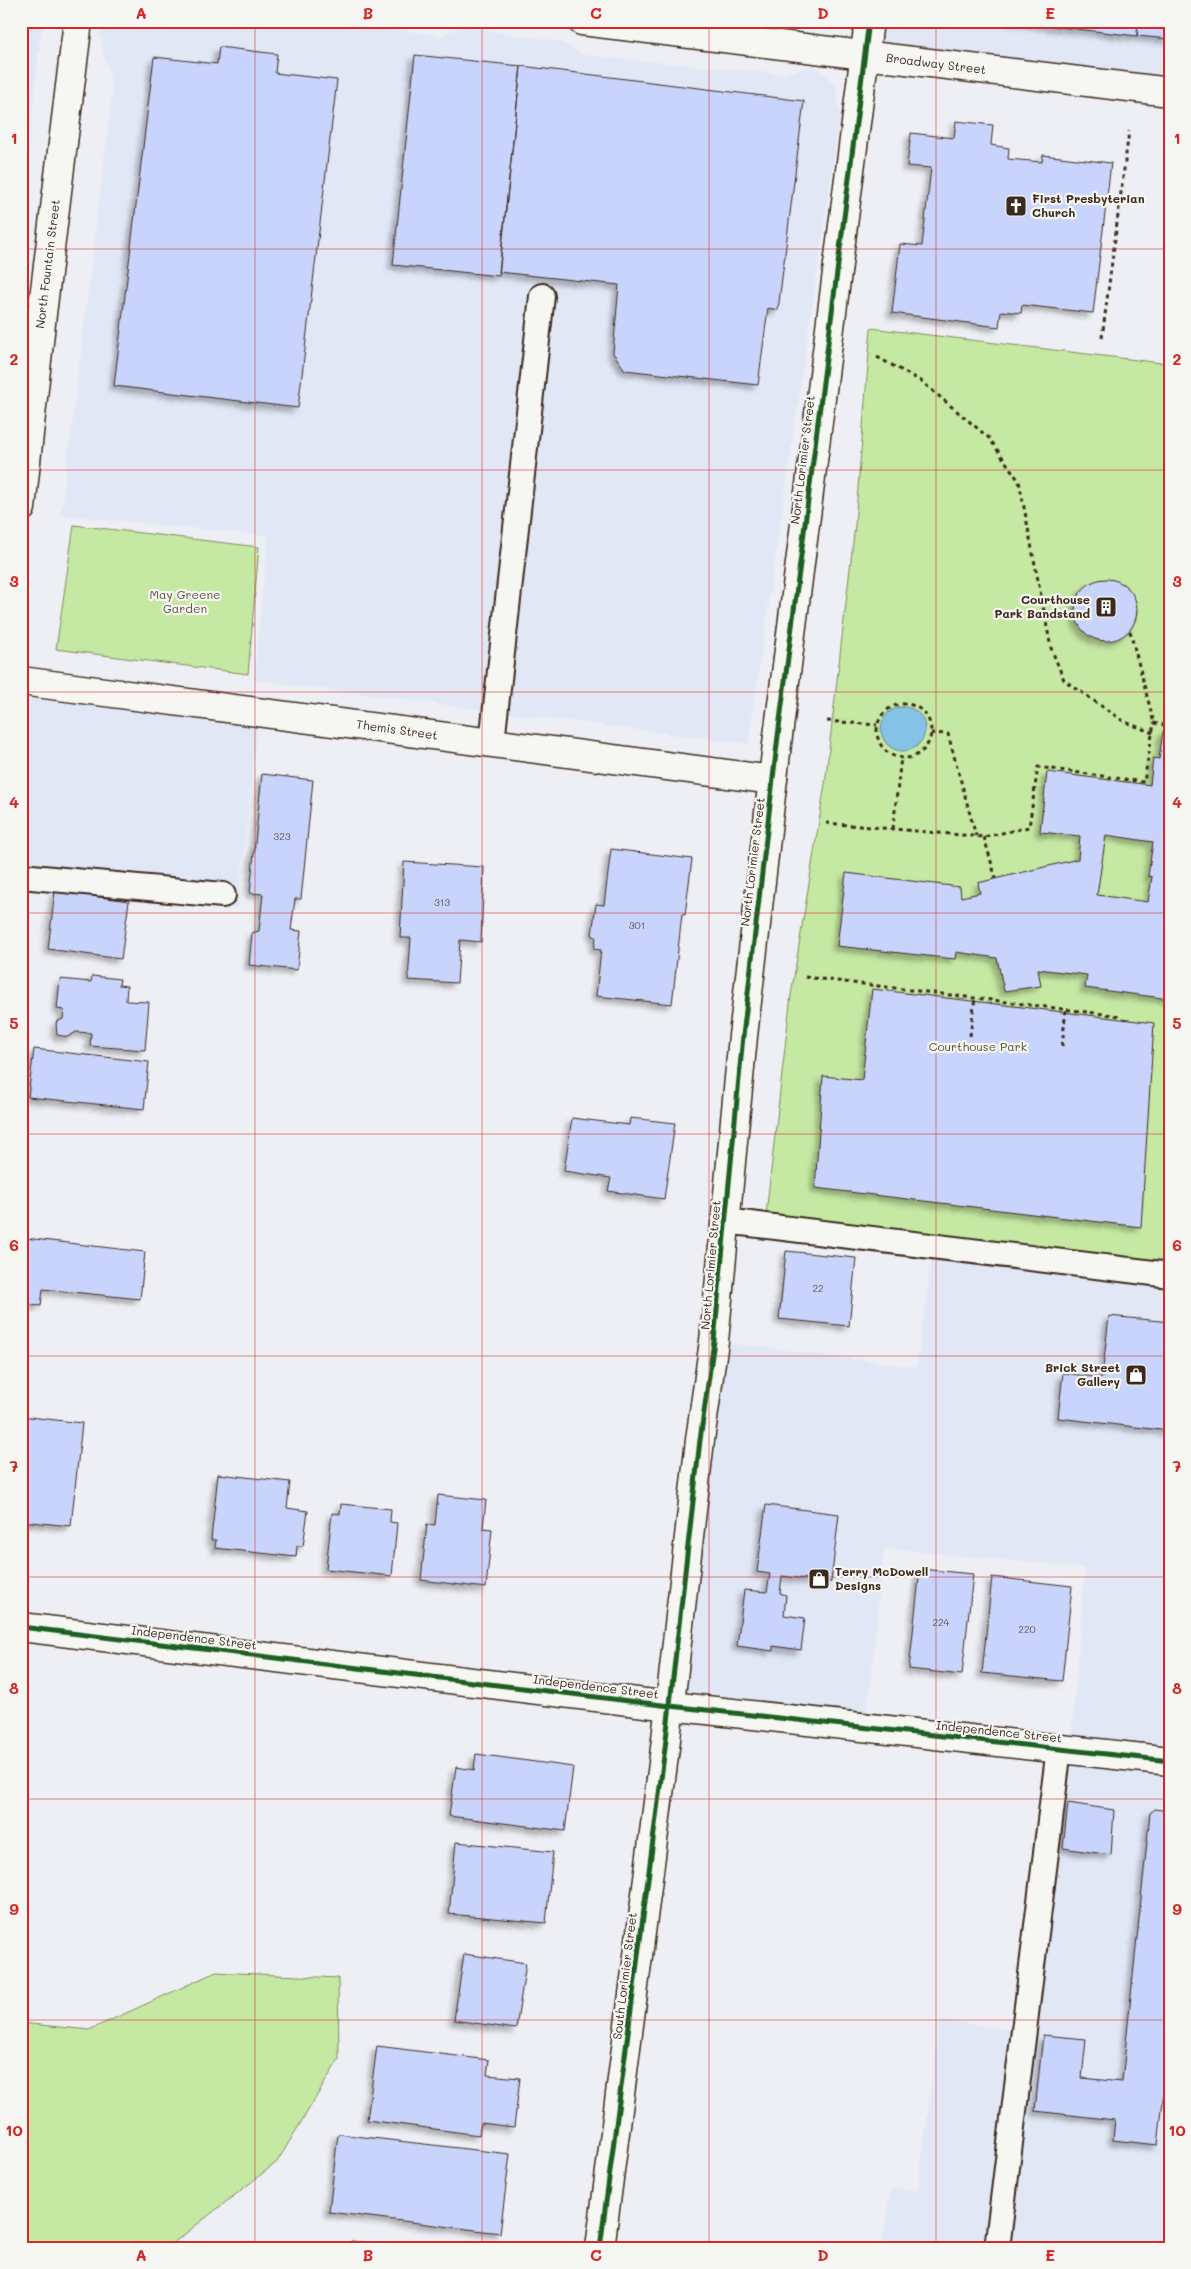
<svg xmlns="http://www.w3.org/2000/svg" width="1191" height="2269" font-family="Mali,sans-serif">
<style>
.built{fill:#e2e7f6}
.green{fill:#c5e9a2;stroke:#808a60}
.water{fill:#84c3e5;stroke:#678695}
.building{fill:#c9d4fc;stroke:#3b2a1e;fill-rule:evenodd;filter:url(#shadow)}
.lines{fill:none;stroke-linecap:round;stroke-linejoin:round}
.lane-casing{stroke:#3b2a1e;stroke-width:28}
.street-casing{stroke:#3b2a1e;stroke-width:31}
.secondary-casing{stroke:#3b2a1e;stroke-width:31}
.path{stroke:#3b2a1e;stroke-width:3;stroke-dasharray:4 4;stroke-linecap:butt}
.lane{stroke:#f6f6f2;stroke-width:24}
.street{stroke:#f6f6f2;stroke-width:28}
.secondary{stroke:#f6f6f2;stroke-width:28}
.cycleway-casing{stroke:#f6f6f2;stroke-width:8}
.cycleway{stroke:#1b5e20;stroke-width:5}
.grid{fill:none;stroke:#d62828;stroke-width:1;stroke-opacity:0.55}
.labels{text-anchor:middle;stroke-width:4.5;stroke-linejoin:round;paint-order:stroke}
.number-label{font-size:10px;fill:#5e5456}
.street-label{font-size:12px;fill:#3b2a1e;stroke:#f6f6f2}
.poi-label{font-size:12px;font-weight:bold;fill:#3b2a1e;stroke:#f6f6f2;text-anchor:start}
.park-label{font-size:12px;fill:#575038;stroke:#f6f6f2}
.neatline{fill:none;stroke:#d62828;stroke-width:2}
.grid-label{font-size:16px;text-anchor:middle;font-weight:bold;fill:#d62828}
</style>
<defs>
<filter id="shadow"><feDropShadow dx="-4.5" dy="4.5" stdDeviation="2.5" flood-color="#0004"/></filter>
</defs>
<rect width="100%" height="100%" fill="#edeff4"/>
<filter id="ink" filterUnits="userSpaceOnUse"><feTurbulence type="fractalNoise" baseFrequency=".02" numOctaves="2"/><feDisplacementMap in="SourceGraphic" scale="10" xChannelSelector="R" yChannelSelector="G"/><feConvolveMatrix kernelMatrix="1 2 1 2 8 2 1 2 1" color-interpolation-filters="sRGB"/></filter>
<g filter="url(#ink)">
<!-- built -->
<path class="built" d="M21,21H42L21,223Z
M102,21H345L440,36L462,26L562,42L583,55L782,74L813,66L835,83L840,115L748,744L254,680L268,536L61,515L113,87L103,52L100,31Z
M874,21H1170V87L871,51Z
M21,688L258,719L238,908L21,883Z
M932,1253L1170,1280V1755L1071,1743L1085,1568L884,1548L867,1716L679,1699L714,1341L917,1367Z
M1068,1754L1170,1766V2248H882L891,2188L918,2191L939,2020L1034,2033Z"/>
<!-- green -->
<path class="green" d="M871,328L1170,364V1263L766,1214L791,995L825,784L855,525Z
M74,525L259,547L248,674L56,649Z
M216,1972L338,1978L339,2059L277,2162L167,2248H21V2023L89,2030Z"/>
<!-- water -->
<path class="water" d="M881 729a22 22 0 1 1 44 0a22 22 0 1 1-44 0Z"/>
<!-- building -->
<path class="building" d="M1009,21H1051V26Z
M1051,21H1138L1137,36L1051,26Z
M1138,21H1170V39L1137,36Z
M219,47L277,54L275,73L337,80L298,408L114,386L154,57L217,64Z
M415,55L521,66L499,276L393,265Z
M521,66L804,101L778,310L768,308L758,385L625,370L613,353L619,285L499,272Z
M956,121L993,125L991,145L1009,148L1008,159L1042,162L1043,155L1111,163L1093,313L1022,305L1021,313L1001,311L999,327L892,313L900,244L922,246L931,168L907,166L911,133L954,138Z
M1075 610a31 31 0 1 1 62 0a31 31 0 1 1-62 0Z
M1163,731H1170V908L1168,921H1170V999L1085,988L1087,975L1038,969L1041,986L1004,991L997,958L956,952L955,959L837,946L846,873L960,887L961,897L980,893L978,883L1078,859L1080,836L1040,832L1047,772L1150,785L1153,758L1159,759ZM1106,835L1153,842L1148,876L1152,877L1148,902L1097,895Z
M262,774L313,780L301,899H295L291,930L301,931L297,970L249,965L252,933L259,931L263,894L250,893Z
M611,849L692,859L685,915L682,914L672,1004L596,996L601,950L594,949L596,937L592,935L596,904L604,905Z
M404,862L484,867L481,942L460,940L457,983L408,980L411,938H400Z
M55,891L129,901L121,959L48,949Z
M92,976L120,979L119,985L127,986L126,1001L149,1002L145,1050L90,1046L91,1033L76,1032L68,1037L57,1035L56,1022L63,1019L64,1010L57,1009L60,979L91,982Z
M872,989L1154,1023L1141,1227L815,1188L823,1076L862,1080Z
M34,1049L149,1062L144,1109L28,1097Z
M572,1118L629,1125L630,1118L675,1123L664,1199L608,1191L611,1178L564,1171Z
M25,1238L145,1252L140,1299L43,1289L41,1306L21,1304V1246H24Z
M786,1251L856,1258L849,1326L779,1319Z
M1109,1316L1170,1322V1431L1058,1418L1063,1373L1102,1378Z
M21,1416L82,1423L71,1526L21,1521Z
M218,1474L290,1482L287,1508L308,1511L303,1546H297L296,1557L215,1548L216,1540H211Z
M438,1495L486,1500L483,1528L492,1529L486,1588L421,1580L427,1524L435,1525Z
M341,1504L391,1509L390,1522L397,1523L392,1576L326,1569L332,1513L340,1514Z
M766,1505L839,1514L831,1582L782,1576L780,1593L786,1595L784,1615L805,1618L801,1650L773,1646V1651L737,1646L744,1590L767,1592L770,1574L757,1572Z
M920,1569L973,1574L962,1675L909,1669Z
M992,1577L1072,1586L1062,1681L982,1673Z
M476,1754L573,1767L565,1831L449,1816L456,1767L474,1770Z
M1068,1803L1114,1810L1111,1855L1063,1848Z
M1155,1809L1170,1811V2037L1158,2145L1113,2140L1115,2120L1035,2111L1043,2035L1086,2039L1082,2078L1122,2082L1150,1813Z
M456,1842L553,1852L546,1923L449,1914Z
M464,1954L526,1963L516,2029L454,2020Z
M377,2046L489,2060L487,2075L520,2078L514,2127L481,2123L479,2135L367,2120Z
M338,2134L510,2154L500,2233L329,2212Z
M351,2241L415,2248H350Z"/>
<g class="lines">
<!-- lane casing -->
<g class="lane-casing">
<path id="lane" d="M21,317L41,319
M492,742L542,296
M21,876L223,895
M725,1221L1170,1275
M997,2248L1059,1748"/>
</g>
<!-- street casing -->
<g class="street-casing">
<path id="street" d="M21,508L42,314L78,21
M21,681L773,780
M600,2248L665,1748L700,1440L714,1341L743,1036L777,744L869,21"/>
</g>
<!-- secondary casing -->
<g class="secondary-casing">
<path id="secondary" d="M582,21L1170,92
M21,1627L670,1706L1170,1761"/>
</g>
<!-- path -->
<path class="path" d="M1102,338L1129,131
M877,357L921,381L989,438L1019,481L1051,648L1064,680L1123,721L1153,733
M1130,631L1154,723
M877 731a27 27 0 1 1 54 0a27 27 0 1 1-54 0Z
M827,721L877,725
M931,733L948,734L976,836
M826,823L984,837L1029,827L1038,767L1144,782L1154,723L1170,726
M893,829L901,757
M984,837L996,879
M805,977L1120,1016
M970,1036L975,998
M1062,1046L1066,1009"/>
<!-- lane -->
<use href="#lane" class="lane"/>
<!-- street -->
<use href="#street" class="street"/>
<!-- secondary -->
<use href="#secondary" class="secondary"/>
<!-- cycleway casing -->
<g class="cycleway-casing">
<path id="cycleway" d="M21,1627L670,1706L1170,1761
M600,2248L665,1748L700,1440L714,1341L743,1036L777,744L869,21"/>
</g>
<!-- cycleway -->
<use href="#cycleway" class="cycleway"/>
</g>
</g>
<!-- grid -->
<path class="grid" d="M255,21V2248M482,21V2248M709,21V2248M936,21V2248M21,249H1170M21,470H1170M21,692H1170M21,913H1170M21,1134H1170M21,1356H1170M21,1577H1170M21,1799H1170M21,2020H1170"/>
<!-- icons -->
<defs>
<g id="church-square" transform="scale(1.125)"><rect x="-9" y="-9" width="18" height="18" rx="4" fill="#3b2a1e" stroke="#f6f6f2"/><path d="M-1.2-6h2.4v3.5h3.3v2.4h-3.3V6h-2.4V-.1h-3.3v-2.4h3.3Z" fill="#fff"/></g>
<g id="building-square" transform="scale(1.125)"><rect x="-9" y="-9" width="18" height="18" rx="4" fill="#3b2a1e" stroke="#f6f6f2"/><path d="M-4-6H4V6H1V3H-1V6H-4ZM-2.5-4.3h1.7v1.8h-1.7ZM.8-4.3h1.7v1.8H.8ZM-2.5-1h1.7V.8h-1.7ZM.8-1h1.7V.8H.8Z" fill="#fff"/></g>
<g id="shop-square" transform="scale(1.125)"><rect x="-9" y="-9" width="18" height="18" rx="4" fill="#3b2a1e" stroke="#f6f6f2"/><path d="M-5-2.5h2.3a2.7 3.5 0 0 1 5.4 0H5L5.5 6h-11ZM-1.5-2.5h3a1.5 2.3 0 0 0-3 0Z" fill="#fff"/></g>
</defs>
<g fill-rule="evenodd">
<use href="#church-square" x="1016" y="206"/>
<use href="#building-square" x="1106" y="607"/>
<use href="#shop-square" x="1136" y="1375"/>
<use href="#shop-square" x="819" y="1579"/>
</g>
<g class="labels">
<!-- number labels -->
<g class="number-label">
<text x="282" y="840">323</text>
<text x="442" y="906">313</text>
<text x="637" y="929">301</text>
<text x="818" y="1292">22</text>
<text x="941" y="1626">224</text>
<text x="1027" y="1633">220</text>
</g>
<!-- street labels -->
<g class="street-label">
<text transform="translate(936 64) rotate(7)" y="4">Broadway Street</text>
<text transform="translate(48 264) rotate(-83)" y="4">North Fountain Street</text>
<text transform="translate(803 460) rotate(-83)" y="4">North Lorimier Street</text>
<text transform="translate(397 730) rotate(8)" y="4">Themis Street</text>
<text transform="translate(753 862) rotate(-83)" y="4">North Lorimier Street</text>
<text transform="translate(711 1265) rotate(-85)" y="4">North Lorimier Street</text>
<text transform="translate(194 1638) rotate(7)" y="4">Independence Street</text>
<text transform="translate(596 1687) rotate(7)" y="4">Independence Street</text>
<text transform="translate(999 1732) rotate(6)" y="4">Independence Street</text>
<text transform="translate(625 1976) rotate(-83)" y="4">South Lorimier Street</text>
</g>
<!-- poi labels -->
<g class="poi-label">
<text x="1032" y="203">First Presbyterian<tspan x="1032" dy="14">Church</tspan></text>
<text x="1090" y="604" text-anchor="end">Courthouse<tspan x="1090" dy="14">Park Bandstand</tspan></text>
<text x="1120" y="1372" text-anchor="end">Brick Street<tspan x="1120" dy="14">Gallery</tspan></text>
<text x="835" y="1576">Terry McDowell<tspan x="835" dy="14">Designs</tspan></text>
</g>
<!-- park labels -->
<g class="park-label">
<text x="185" y="599">May Greene<tspan x="185" dy="14">Garden</tspan></text>
<text x="978" y="1051">Courthouse Park</text>
</g>
</g>
<!-- margin -->
<rect width="1191" height="2269" fill="none" stroke="#f6f6f2" stroke-width="55"/>
<rect x="28" y="28" width="1136" height="2214" class="neatline"/>
<g class="grid-label">
<text x="141" y="19">A</text>
<text x="368" y="19">B</text>
<text x="596" y="19">C</text>
<text x="823" y="19">D</text>
<text x="1050" y="19">E</text>
<text x="14" y="144">1</text>
<text x="1177" y="144">1</text>
<text x="14" y="365">2</text>
<text x="1177" y="365">2</text>
<text x="14" y="587">3</text>
<text x="1177" y="587">3</text>
<text x="14" y="808">4</text>
<text x="1177" y="808">4</text>
<text x="14" y="1029">5</text>
<text x="1177" y="1029">5</text>
<text x="14" y="1251">6</text>
<text x="1177" y="1251">6</text>
<text x="14" y="1472">7</text>
<text x="1177" y="1472">7</text>
<text x="14" y="1694">8</text>
<text x="1177" y="1694">8</text>
<text x="14" y="1915">9</text>
<text x="1177" y="1915">9</text>
<text x="14" y="2136">10</text>
<text x="1177" y="2136">10</text>
<text x="141" y="2261">A</text>
<text x="368" y="2261">B</text>
<text x="596" y="2261">C</text>
<text x="823" y="2261">D</text>
<text x="1050" y="2261">E</text>
</g>
</svg>
